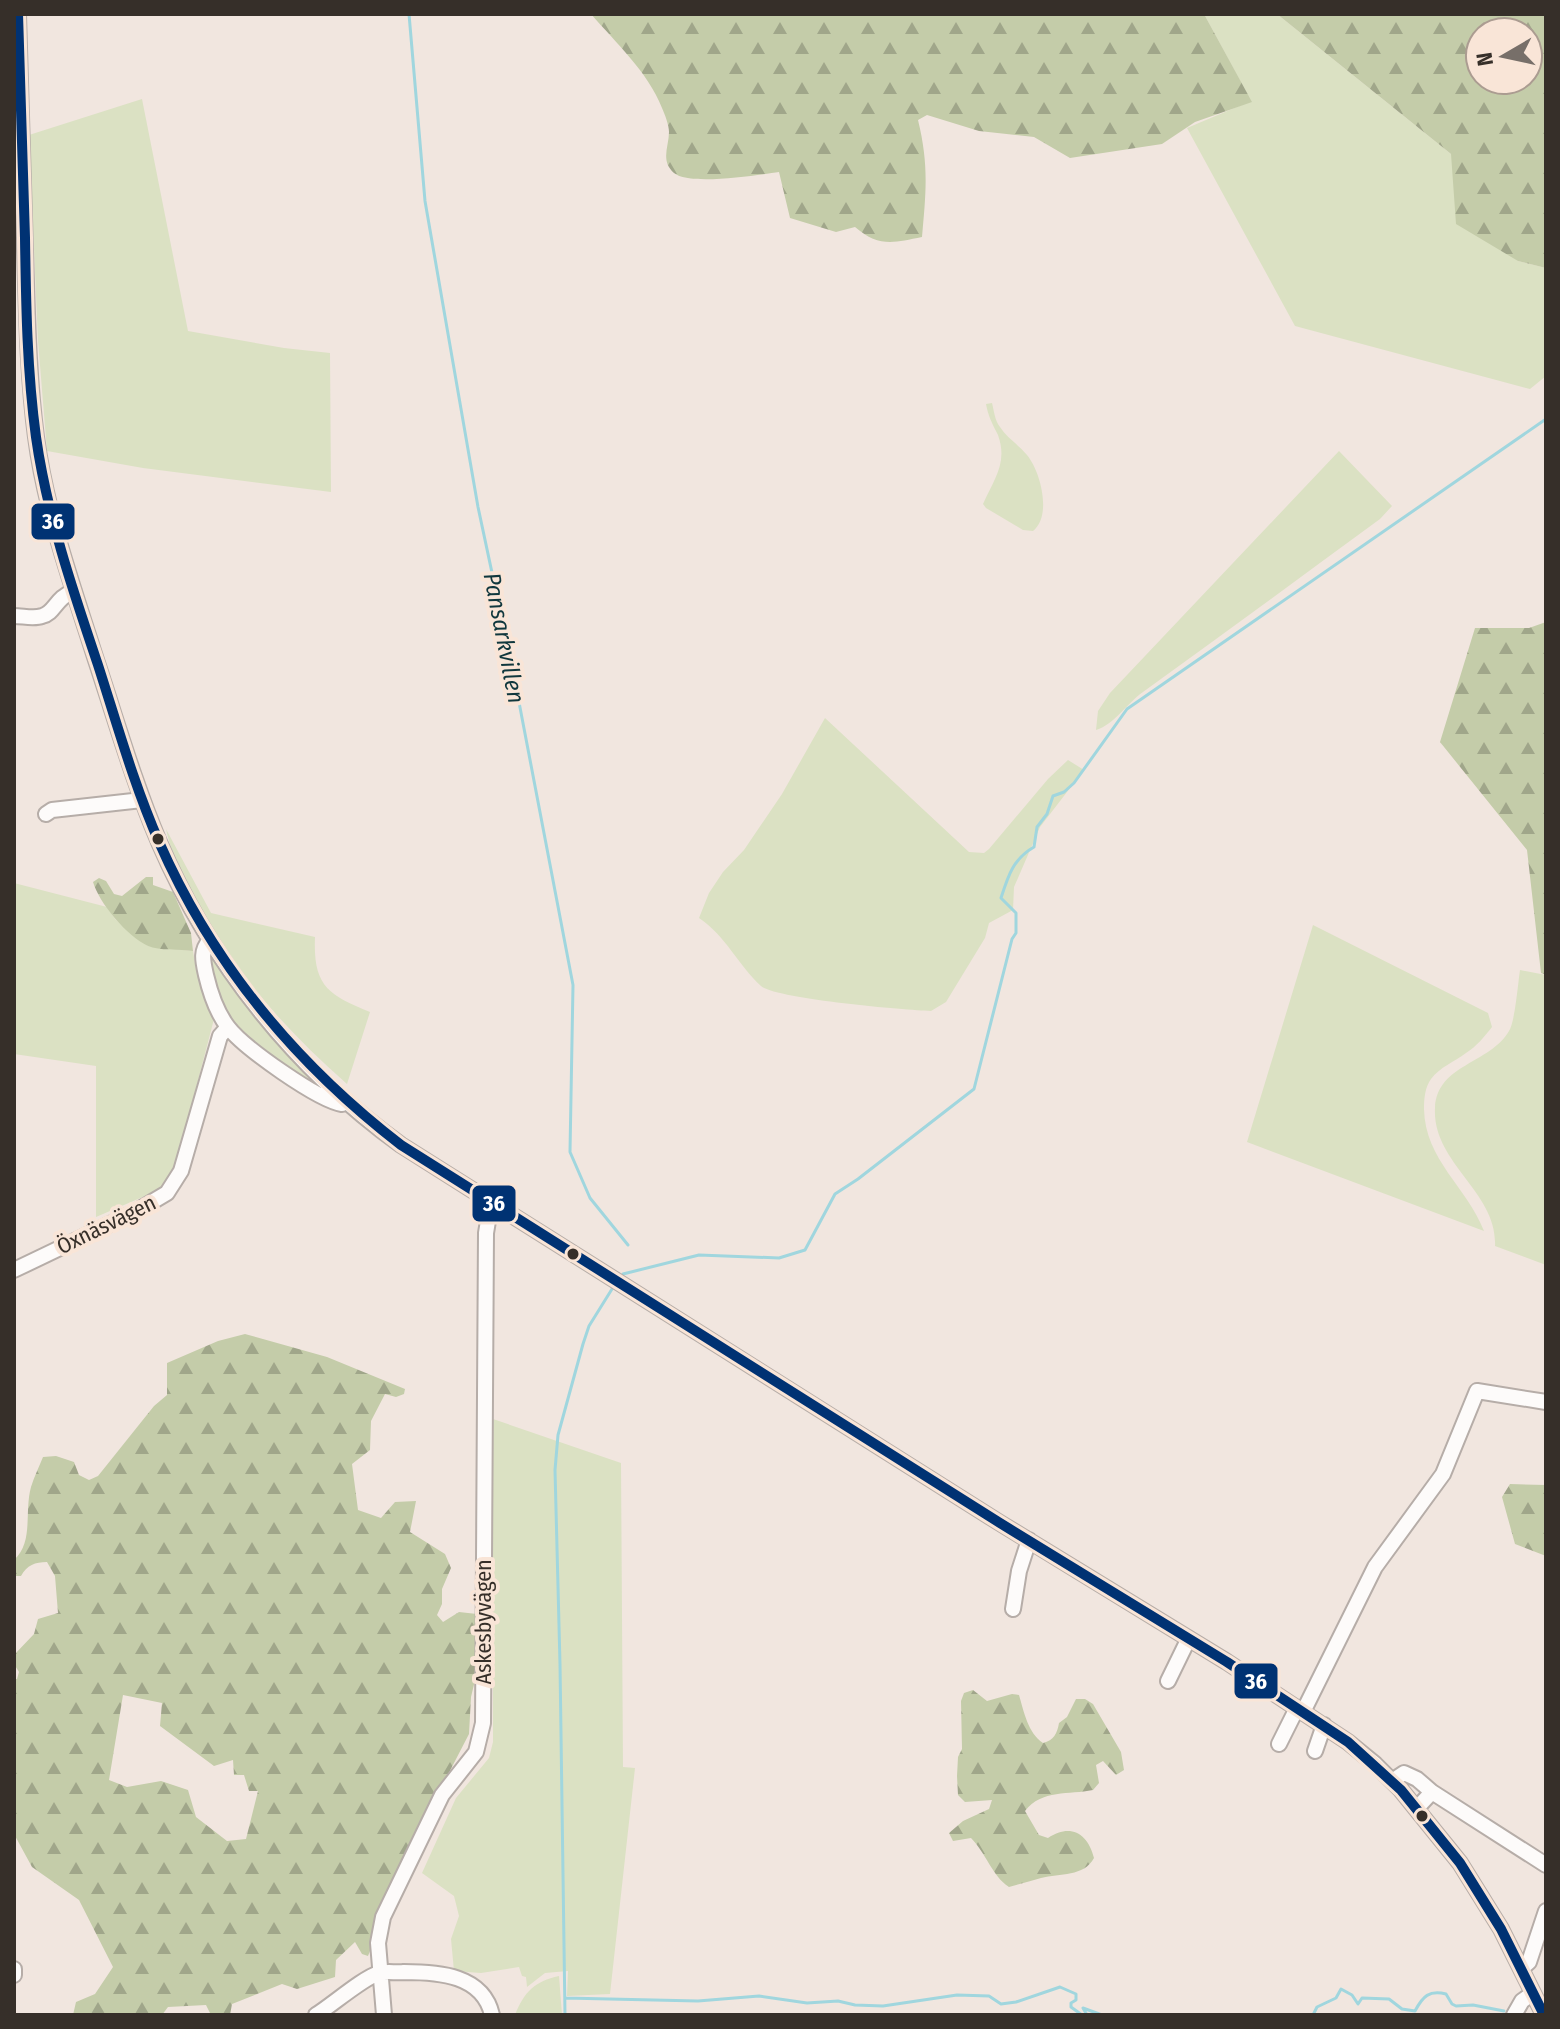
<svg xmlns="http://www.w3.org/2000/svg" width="1560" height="2029" font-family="'Fira Sans Condensed',sans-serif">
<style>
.grass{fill:#dbe1c3}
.forest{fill:url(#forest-firs);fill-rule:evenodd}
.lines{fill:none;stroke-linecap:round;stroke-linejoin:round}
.stream{stroke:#a0d6de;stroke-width:3}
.minor-casing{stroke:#b6ada8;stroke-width:18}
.minor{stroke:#fdfbfa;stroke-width:14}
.bus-1-casing{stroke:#f9e5d7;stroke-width:16}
.bus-1{stroke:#003273;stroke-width:10}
.bus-dot{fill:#362f29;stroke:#f9e5d7;stroke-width:3}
.labels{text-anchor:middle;stroke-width:8;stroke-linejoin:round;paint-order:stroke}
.street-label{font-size:22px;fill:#362f29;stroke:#f9e5d7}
.water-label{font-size:24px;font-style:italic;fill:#10373d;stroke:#f9e5d7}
.line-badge{stroke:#f9e5d7;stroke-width:3}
.badge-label{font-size:22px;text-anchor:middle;font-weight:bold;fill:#fff}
</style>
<defs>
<pattern id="forest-firs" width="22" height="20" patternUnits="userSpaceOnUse" patternTransform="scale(2)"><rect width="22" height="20" fill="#c4cca9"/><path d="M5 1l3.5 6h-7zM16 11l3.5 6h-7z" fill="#a0a68a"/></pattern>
</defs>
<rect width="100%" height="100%" fill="#f1e6df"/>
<!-- grass -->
<path class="grass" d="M1204,14H1277L1451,154L1518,261L1546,268V376L1530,389L1295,326L1187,128L1251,101Z
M142,99L188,331L284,348L330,353L331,492L143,468L47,451L38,341L29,135Z
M992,403C994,411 995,421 1000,427C1007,438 1019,445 1027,455C1041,472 1052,516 1033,531L1023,530L986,508L983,504C994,479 1008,463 998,435C993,425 988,416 986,404Z
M1339,451L1392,506L1380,519C1301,577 1222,635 1143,692C1126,704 1115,724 1096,730L1098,711L1110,693Z
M825,718L969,852L984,853L989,849L1048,779L1068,760L1084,770L1040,827L1014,887L1013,910L989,923L985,938L946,1002L931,1011C905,1010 776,999 761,986C738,965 726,936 699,918L709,893L723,872L744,850L782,794Z
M166,829L211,913L315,937C313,985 327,995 370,1012L347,1084C284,1028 234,973 195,898C183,875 171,854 166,829Z
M14,883L107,907L115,919L148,946L193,951L196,970L214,1019L181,1146L171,1174L159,1190L96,1217V1066L14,1054Z
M1313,925L1488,1013L1492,1027C1484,1037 1477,1046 1466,1053C1454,1062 1440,1067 1431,1079C1425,1087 1424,1099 1424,1109C1425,1160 1467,1187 1484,1231L1247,1142Z
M210,952L260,1022L325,1089L326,1095C292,1074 249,1051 227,1016C217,1001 213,980 206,963Z
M1520,970L1546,975V1265L1495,1246C1498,1192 1432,1163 1435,1108C1437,1064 1490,1064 1509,1031C1515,1022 1518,983 1520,970Z
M493,1419L621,1463L623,1767L635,1768L610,1994L567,1996L568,1971L545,1973L527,1987L526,1977L522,1976L519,1967L481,1973L454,1971L451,1939L459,1916L454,1896L422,1873L456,1798L489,1758L493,1742Z
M559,1976L562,2015H515C524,1992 535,1981 559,1976Z"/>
<!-- forest -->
<path class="forest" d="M591,14H1204L1252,102L1195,122L1162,144L1070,158L1034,137L979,131L927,115L918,120C929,165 926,192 922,237C893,243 878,247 855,227L836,232L790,218L779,172C758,175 689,186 674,173C660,161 669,146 669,132C669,125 665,115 662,108C648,72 616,43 591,14Z
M1277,14H1546V268L1518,261L1456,224L1451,154ZM1528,32V80H1480V32Z
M1546,622V975L1541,973L1527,850L1440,742L1475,628H1529Z
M146,877H153V885L173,892L191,933L193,951C180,949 159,951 148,946C127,936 99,903 93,882L99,878L106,881L114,894L122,896Z
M245,1334L327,1357L405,1389L404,1394L396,1397L385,1394L371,1421L370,1450L352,1464L358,1510L381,1518L395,1502L416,1501L410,1532L445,1554L451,1568L442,1589V1604L437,1615L443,1622L459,1612L477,1614V1672L471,1697L469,1734L379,1908C375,1921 373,1947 368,1956L362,1954L355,1942L336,1960L335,1977L297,1989L282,1984L232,2004L230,2015H211L206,2005L168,2007L162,2015H73L76,2002L95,1994L113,1967L79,1900L32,1867L14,1834V1679H17L19,1672L14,1664V1655L34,1634L38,1619L58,1613L55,1576L47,1562C35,1562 27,1565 21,1576H14V1560C34,1542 24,1512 31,1487C34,1477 39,1467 43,1457L56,1456L74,1462L79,1475L89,1480L98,1476L154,1406L167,1395V1363L218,1341ZM123,1695L162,1703L160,1726L214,1766L233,1760L234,1775H244L249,1791H258L246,1839L227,1841L196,1817L188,1790L161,1781L127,1787L109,1780Z
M1510,1484L1546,1485V1556L1515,1544L1502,1497Z
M973,1690L987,1701L1012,1694L1019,1695C1024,1712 1028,1733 1043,1743C1054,1740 1057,1734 1059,1723L1067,1717L1076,1699H1085L1093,1704L1121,1752L1124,1770L1116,1775L1103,1761L1096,1765L1099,1783L1093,1790C1069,1795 1042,1789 1025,1811L1039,1835L1048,1838C1070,1823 1088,1833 1094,1858C1084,1877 1060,1873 1041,1878C1031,1881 1020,1884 1009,1887C992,1876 986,1853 971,1838L953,1841L949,1833L963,1821L989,1809L992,1800L965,1802L958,1795L957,1776L958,1757L962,1749L961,1701L964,1693Z"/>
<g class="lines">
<!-- stream -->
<path class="stream" d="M409,14L425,201L478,507L514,676L573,985L570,1152L590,1198L628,1245
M623,1274L699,1255L779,1258L805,1250L835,1194L858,1179L974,1089L1012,939L1016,933V913L1001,898C1008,876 1013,859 1034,847L1037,827L1047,814L1053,796L1064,792L1074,783L1127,709L1546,419
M565,1998L698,2001L759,1996L807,2003L838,2001L855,2005L883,2006L957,1995L989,1996L1001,2004L1016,2002L1060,1987L1076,1994V2000L1071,2003V2007L1082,2015
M565,2015L560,1664L555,1470L558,1435L583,1344L589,1326L612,1289
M1087,2015L1083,2008L1102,2015
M1183,2015H1184
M1313,2015L1317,2007L1336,1998L1341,1989L1352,1995L1358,2004L1362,1998L1389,1999L1402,2009L1415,2011C1423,1996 1429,1990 1446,1994L1452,2004L1456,2006L1473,2005L1504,2011"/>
<!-- minor casing -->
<g class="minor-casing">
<path id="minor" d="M18,14C20,93 23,172 25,251C27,313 28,376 36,437C46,513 73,587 96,660C116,720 134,783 159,842C211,963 294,1068 401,1145L1000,1523L1227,1662L1348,1742L1375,1764L1401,1790L1460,1863L1501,1929L1544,2015
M14,616C23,616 34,619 42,616C55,613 55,598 74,591
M46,814L52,810L142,800
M210,940C200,951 203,961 206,975C210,992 217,1013 228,1027C244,1048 318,1100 342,1104
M14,1270L135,1212L167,1193L181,1171L220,1036L228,1027
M1013,1609L1019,1571L1029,1540
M1168,1681L1188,1640
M1303,1712L1375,1567L1443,1474L1477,1391L1546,1402
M1279,1744L1297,1708
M1315,1751L1324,1725
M1392,1781L1404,1773L1417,1779L1432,1792L1417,1808
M1432,1792L1546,1865
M14,1969V1975
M1521,1969L1529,1962L1546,1911
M316,2015C332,2005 363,1978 379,1973C386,1971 397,1973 404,1972C439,1972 483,1975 492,2015
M384,2015L378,1943L383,1917L442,1795L476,1752L483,1723L486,1233L491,1203
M1514,2015L1522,2001L1533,1993"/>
</g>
<!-- minor -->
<use href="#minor" class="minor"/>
<!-- bus-1 casing -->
<g class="bus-1-casing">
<path id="bus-1" d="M18,14C20,89 23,163 25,238C26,304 27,371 36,437C47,515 73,591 98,665C117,724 134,785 159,842C213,965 296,1064 401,1145L1000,1523L1227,1662L1348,1742L1401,1790L1460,1863L1501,1929L1544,2015"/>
</g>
<!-- bus-1 -->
<use href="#bus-1" class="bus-1"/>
</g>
<!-- markers -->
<g class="bus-dot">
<circle cx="158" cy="839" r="7"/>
<circle cx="573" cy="1254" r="7"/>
<circle cx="1422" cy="1816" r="7"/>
</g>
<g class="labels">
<!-- street labels -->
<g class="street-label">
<text transform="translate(106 1224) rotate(-26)" y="8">Öxnäsvägen</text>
<text transform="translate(483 1622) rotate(-90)" y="8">Askesbyvägen</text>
</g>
<!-- water labels -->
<g class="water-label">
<text transform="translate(504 638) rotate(79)" y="8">Pansarkvillen</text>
</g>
</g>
<g class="line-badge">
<rect x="30" y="502" width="46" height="39" rx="8" fill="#003273"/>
<rect x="471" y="1184" width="46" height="39" rx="8" fill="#003273"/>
<rect x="1233" y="1662" width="46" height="38" rx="8" fill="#003273"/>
</g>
<g class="badge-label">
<text x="53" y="529">36</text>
<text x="494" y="1211">36</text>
<text x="1256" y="1689">36</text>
</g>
<!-- border -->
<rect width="1560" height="2029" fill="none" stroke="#362f29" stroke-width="32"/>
<!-- north arrow -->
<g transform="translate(1504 56) rotate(261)"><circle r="38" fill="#f9e5d7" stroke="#ab9c91" stroke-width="2"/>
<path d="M0-6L14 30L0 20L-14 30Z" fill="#776f69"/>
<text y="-12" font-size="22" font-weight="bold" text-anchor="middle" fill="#362f29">N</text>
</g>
</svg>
